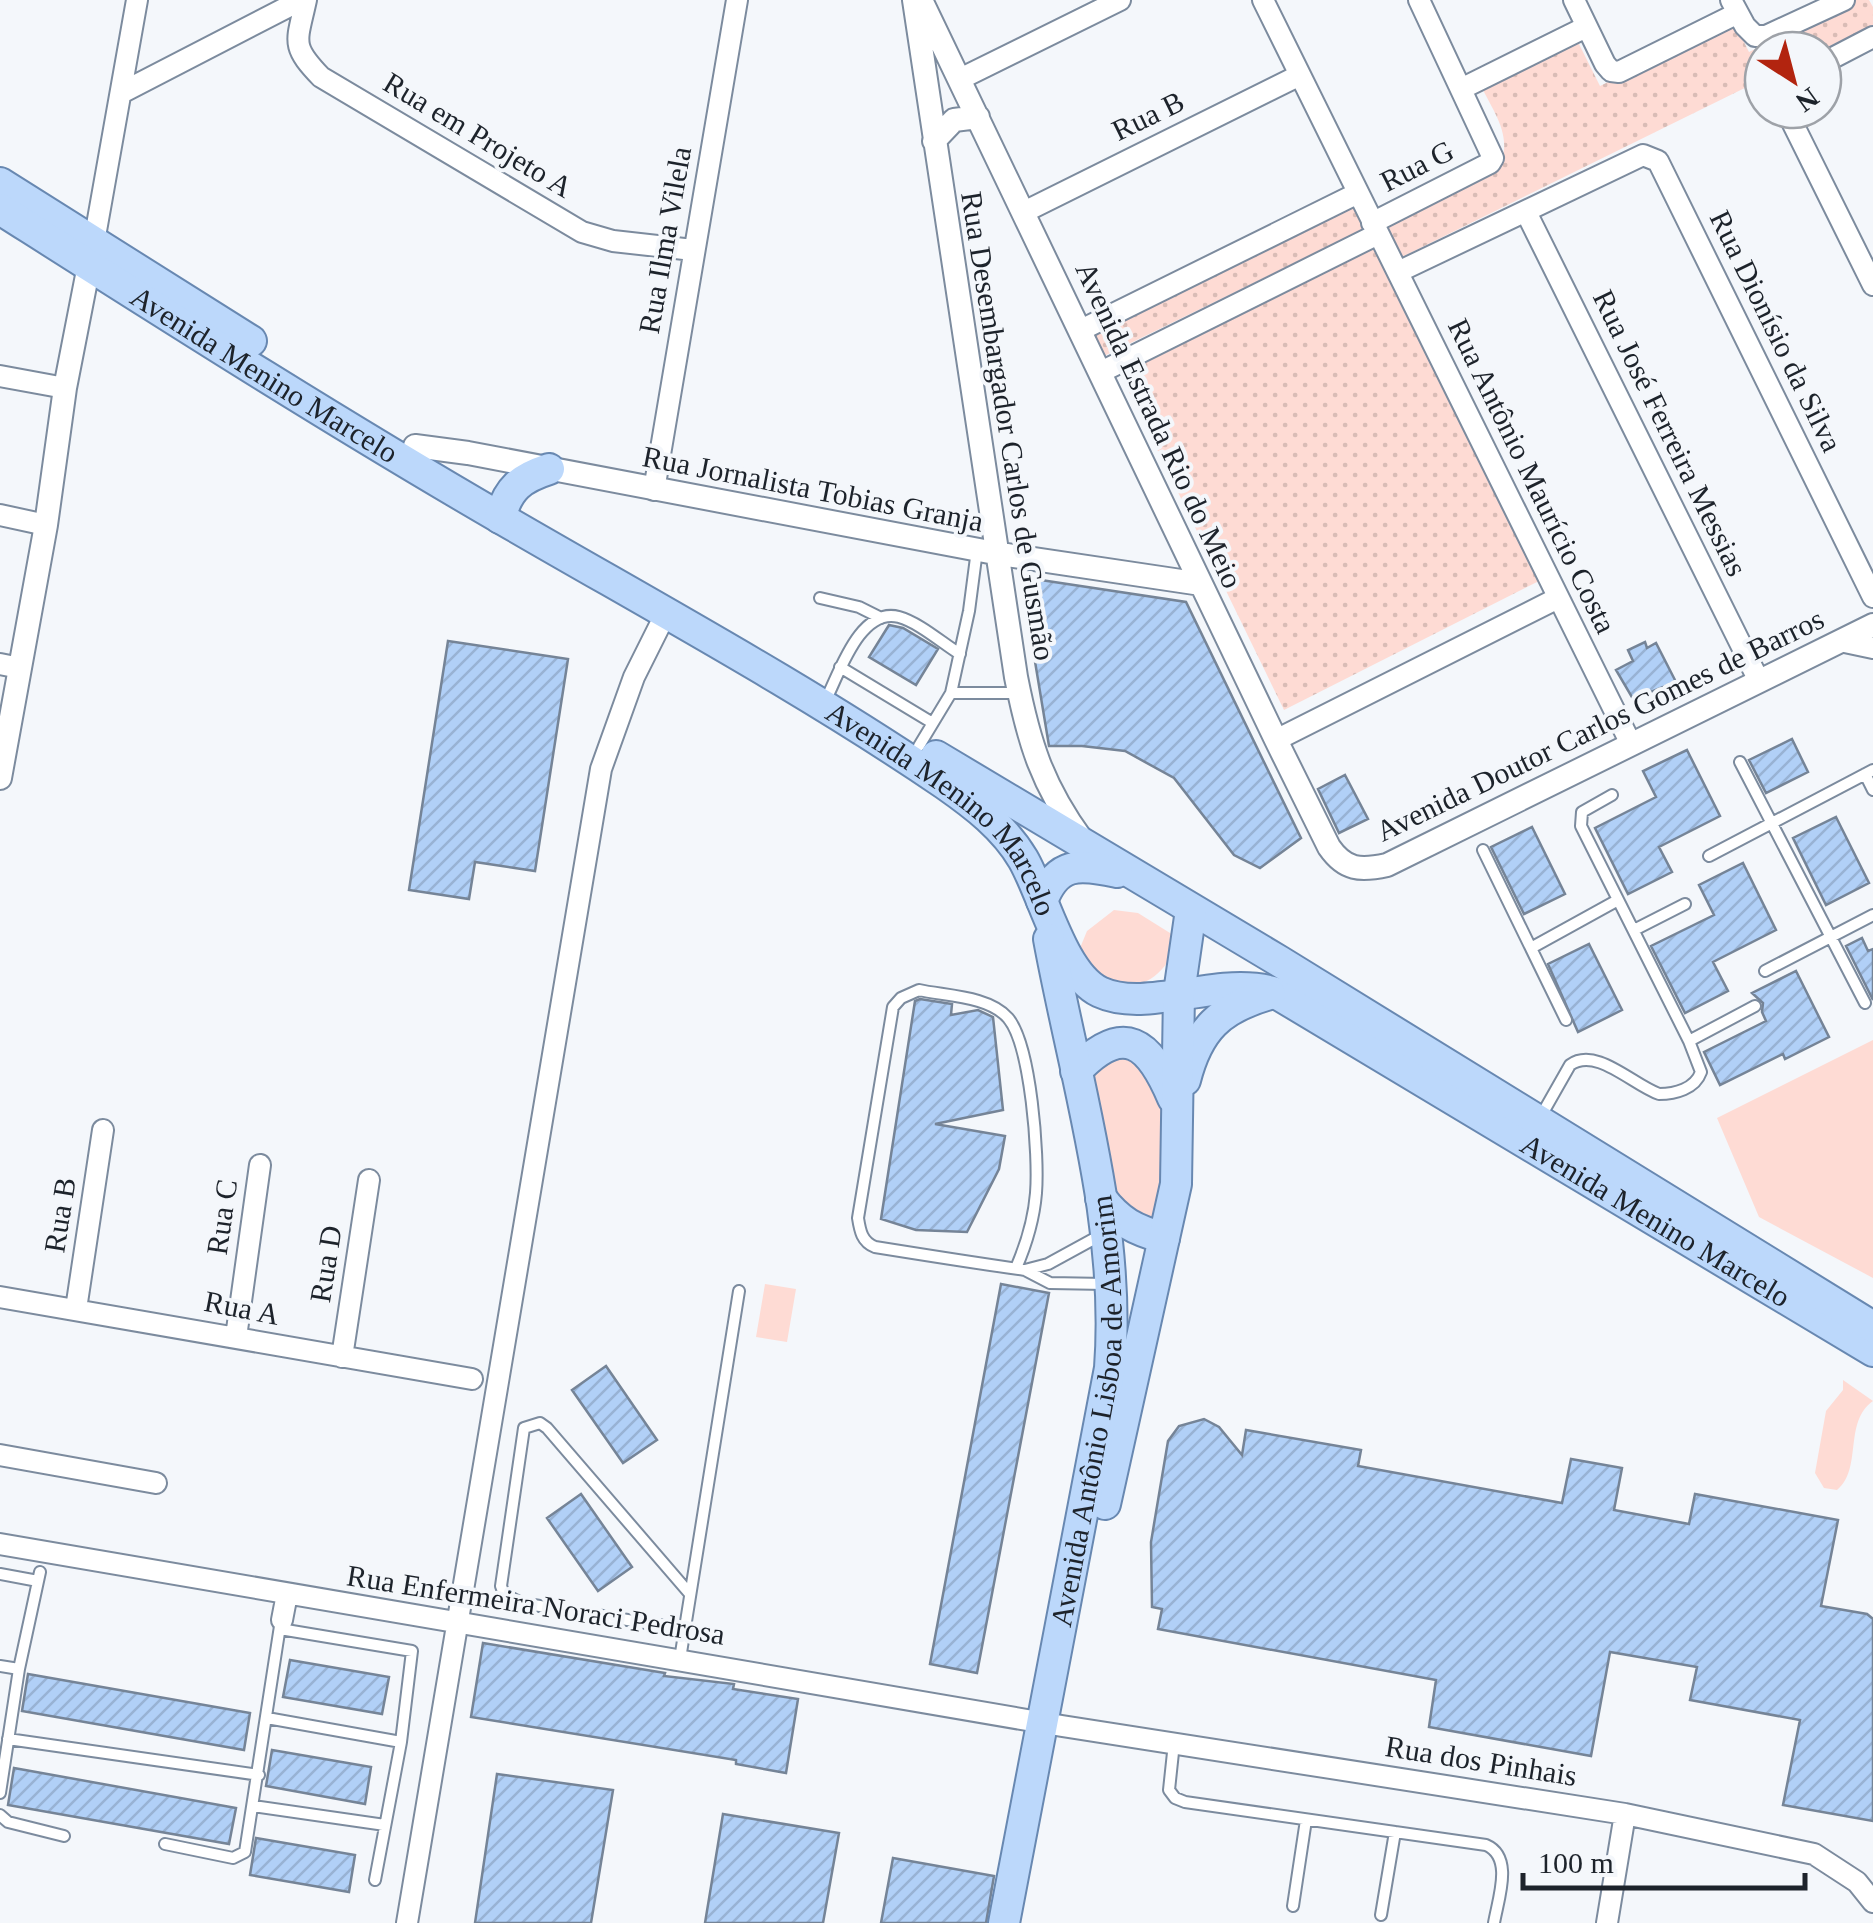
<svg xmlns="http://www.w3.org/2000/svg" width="1873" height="1923" font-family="Georgia,serif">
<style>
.grass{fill:#fedbd4}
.park{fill:url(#park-dots)}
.building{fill:url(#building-hatch);stroke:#758497;stroke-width:2.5}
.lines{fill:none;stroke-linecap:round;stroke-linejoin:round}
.service-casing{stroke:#7c8b9e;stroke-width:14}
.minor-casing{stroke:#7c8b9e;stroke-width:24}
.tertiary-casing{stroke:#7c8b9e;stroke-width:26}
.primary-casing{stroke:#6888b1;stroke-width:34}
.service{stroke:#fff;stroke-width:10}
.minor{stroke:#fff;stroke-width:20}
.tertiary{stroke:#fff;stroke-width:22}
.primary{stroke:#bcd8fb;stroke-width:30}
.labels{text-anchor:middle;stroke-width:8;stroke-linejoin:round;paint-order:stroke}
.street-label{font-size:30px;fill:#1d232b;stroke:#f4f7fb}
</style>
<defs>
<pattern id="park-dots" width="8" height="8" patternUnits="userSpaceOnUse" patternTransform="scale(2.5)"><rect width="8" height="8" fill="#fedbd4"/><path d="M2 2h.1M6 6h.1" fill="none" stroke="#d9bcb6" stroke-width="1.8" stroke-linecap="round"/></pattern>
<pattern id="building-hatch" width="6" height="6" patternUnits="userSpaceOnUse" patternTransform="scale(2.5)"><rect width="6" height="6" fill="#b1d0f7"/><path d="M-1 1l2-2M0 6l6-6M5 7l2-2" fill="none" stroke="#98b2d4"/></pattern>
</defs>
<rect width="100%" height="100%" fill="#f4f7fb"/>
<!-- grass -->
<path class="grass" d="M1114,910L1138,913L1178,938C1164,994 1104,1005 1080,948L1087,931Z
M1873,1040V1278L1759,1217L1717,1118Z
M1106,1051H1134L1163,1096L1159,1220L1146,1225L1120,1208L1094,1072Z
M765,1284L796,1289L787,1342L756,1337Z
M1843,1380L1873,1401C1843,1422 1863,1469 1837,1490L1824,1488L1815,1473L1826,1411L1843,1390Z"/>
<!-- park -->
<path class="park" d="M1854,0H1869L1873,7V25L1822,50H1763V79L1402,257L1386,225L1497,170C1516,138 1493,112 1479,82L1574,34L1600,86L1733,20L1749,52Z
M1357,203L1368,227L1102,357L1090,333Z
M1380,241L1539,581L1284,710L1117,367Z"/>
<!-- building -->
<path class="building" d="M1021,577L1186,602L1301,838L1260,868L1234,855L1174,778L1125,751L1082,746H1049Z
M889,625L903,628L938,649L916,685L869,657Z
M448,641L568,659L535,871L475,862L469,899L409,890Z
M1645,642L1647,648L1656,643L1676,682L1633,699L1616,670L1633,661L1628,650Z
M1792,739L1808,772L1766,793L1749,760Z
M1687,750L1720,816L1659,847L1672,872L1628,894L1595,828L1656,797L1643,771Z
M1345,775L1368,819L1339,833L1318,789Z
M1836,817L1869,883L1826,905L1793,838Z
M1532,827L1565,894L1524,914L1491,847Z
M1743,863L1776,930L1713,962L1728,991L1685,1013L1651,946L1714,915L1699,885Z
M1862,938L1868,951L1873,949V1000L1846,946Z
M1589,944L1622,1010L1578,1032L1548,964Z
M1796,971L1829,1037L1785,1059L1783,1054L1720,1085L1704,1052L1766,1021L1762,1012L1763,1003L1752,993Z
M920,999L952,1004L951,1015L978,1010L993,1017L1003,1110L935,1124L1005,1136L999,1169L967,1232L916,1230L881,1219L915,1001Z
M1001,1284L1049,1293L977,1673L930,1664Z
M606,1366L657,1440L623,1463L572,1390Z
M1204,1419L1219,1427L1242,1455L1246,1430L1361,1450L1358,1466L1562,1503L1571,1459L1622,1468L1614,1510L1689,1524L1695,1494L1838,1520L1821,1606L1867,1614L1873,1619V1821L1783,1805L1800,1720L1690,1700L1697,1667L1610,1652L1591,1756L1429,1727L1436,1680L1158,1629L1162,1609L1152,1607L1151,1542L1168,1441L1179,1426Z
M581,1494L632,1567L598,1591L547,1518Z
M483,1643L665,1673L664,1676L734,1684L733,1689L798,1699L786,1773L736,1764V1760L471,1717Z
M290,1660L389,1677L382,1714L283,1697Z
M28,1674L250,1713L244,1750L22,1711Z
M272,1750L371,1767L365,1804L266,1786Z
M14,1768L236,1808L229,1844L8,1805Z
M497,1774L613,1790L591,1923H475Z
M723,1814L839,1833L823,1923H705Z
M256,1838L355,1855L349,1892L250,1875Z
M893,1858L994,1876L986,1923H881Z"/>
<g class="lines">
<!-- service casing -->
<g class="service-casing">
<path id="service" d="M820,598L859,607L881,618
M840,667L931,722
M829,693C841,668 862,607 899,617C920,623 942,643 960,654
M951,693H1019
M919,746L951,693L969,611L977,550
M1740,762L1865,1003
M1865,774L1873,790
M1483,850L1566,1020
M1709,856L1873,770
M1634,930L1685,904
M1531,948L1618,900
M1765,971L1873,915
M1689,1041L1755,1006
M1541,1116L1570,1065C1596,1046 1633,1085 1659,1094C1675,1094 1695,1089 1701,1072L1689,1041L1581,826L1582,812L1612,795
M1101,1235L1048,1264L1025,1270L1050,1283L1106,1284
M1016,1268C1026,1245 1034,1218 1036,1193C1039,1156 1031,1045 1008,1018C989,996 946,996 919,990L901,998L893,1007L858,1218C860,1231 862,1242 875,1247C925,1255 975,1263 1025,1270
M0,1574L38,1581
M280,1629L412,1651L401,1742L375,1880
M684,1629L521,1603L504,1594L501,1586L524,1428L540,1423L547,1428L690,1594
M680,1659L739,1291
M0,1666L19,1669
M267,1718L401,1742
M8,1739L259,1775
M1174,1743L1169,1790L1175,1798L1185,1802L1486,1845C1514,1857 1498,1899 1494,1923
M0,1793L19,1669L40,1572
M253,1806L385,1825
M0,1815L8,1822L64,1836
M165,1844L233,1858L245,1852L280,1626
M1293,1906L1306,1820
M1381,1915L1395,1832"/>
</g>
<!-- minor casing -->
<g class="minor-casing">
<path id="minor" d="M306,0C297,42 290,45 321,77L582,232L613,241L693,250
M1263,0L1631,744
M1574,0L1605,64L1611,71L1619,72L1738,13
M1731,0L1745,26L1755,36H1766L1844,0
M1823,63L1873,37
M960,79L1120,0
M1461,89L1586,27
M121,93L301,0
M1786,110L1873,285
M1024,212L1300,75
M1526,212L1759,681
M1372,223L1490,163L1493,158L1419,0
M94,242L137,0
M1398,272L1643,155L1658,161L1873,597
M1081,330L1358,193
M1101,372L1378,234
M0,376L65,388
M654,490L737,0
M0,515L46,525
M1840,641L1873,648
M0,664L20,668
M1276,740L1558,598
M0,1297L472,1379
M76,1309L103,1130
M236,1337L260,1165
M342,1357L369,1180
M0,1455L156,1483
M0,1544L1062,1726L1625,1814L1814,1854L1857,1882L1873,1902
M282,1620L287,1594
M407,1923L601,769L634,677L666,613
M1607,1923L1625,1814"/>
</g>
<!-- tertiary casing -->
<g class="tertiary-casing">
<path id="tertiary" d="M914,0L1016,677C1029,743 1042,785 1082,840
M921,0L1276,740L1329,847C1345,870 1360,871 1387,865L1873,625
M934,141L954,120L978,117
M415,446L468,453L1000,554L1201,584
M0,778L46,525L65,388L91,255"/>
</g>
<!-- primary casing -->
<g class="primary-casing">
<g id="primary">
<path d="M0,183L251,341"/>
<path id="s1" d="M0,209C167,315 333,421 504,520C652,606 804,688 945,784C975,805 1004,827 1023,859C1044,895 1062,974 1100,992C1147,1014 1220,975 1276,993L1873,1351"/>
<path d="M500,518C508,488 521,478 549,469"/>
<path d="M936,756L1279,961L1873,1327"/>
<path d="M1042,901C1058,860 1080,865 1117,872"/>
<path d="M1076,1071C1124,1021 1149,1042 1173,1098"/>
<path d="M1185,1080C1198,1029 1220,1008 1270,994"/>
<path d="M1101,1198C1119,1222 1135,1230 1164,1238"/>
<path d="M1105,1504L1176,1184L1179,993L1191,910"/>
<path id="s2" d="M1004,1923L1110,1368C1121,1222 1075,1080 1049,939"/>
</g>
</g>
<!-- service -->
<use href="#service" class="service"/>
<!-- minor -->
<use href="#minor" class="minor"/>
<!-- tertiary -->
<use href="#tertiary" class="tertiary"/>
<!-- primary -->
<use href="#primary" class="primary"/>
</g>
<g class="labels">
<!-- street labels -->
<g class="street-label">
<text transform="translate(1148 116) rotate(-26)" y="10">Rua B</text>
<text transform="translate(478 135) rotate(31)" y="10">Rua em Projeto A</text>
<text transform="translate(1417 166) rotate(-27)" y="10">Rua G</text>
<text transform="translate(665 240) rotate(-80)" y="10">Rua Ilma Vilela</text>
<text transform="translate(1776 331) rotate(64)" y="10">Rua Dionísio da Silva</text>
<text dy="10" stroke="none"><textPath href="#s1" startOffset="312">Avenida Menino Marcelo</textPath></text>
<text transform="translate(1159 425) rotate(65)" y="10">Avenida Estrada Rio do Meio</text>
<text transform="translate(1008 426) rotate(81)" y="10">Rua Desembargador Carlos de Gusmão</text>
<text transform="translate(1670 433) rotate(64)" y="10">Rua José Ferreira Messias</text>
<text transform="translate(1532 476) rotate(64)" y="10">Rua Antônio Maurício Costa</text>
<text transform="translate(813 489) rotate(11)" y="10">Rua Jornalista Tobias Granja</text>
<text transform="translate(1600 725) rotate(-26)" y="10">Avenida Doutor Carlos Gomes de Barros</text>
<text dy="10" stroke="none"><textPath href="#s1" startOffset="1122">Avenida Menino Marcelo</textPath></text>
<text transform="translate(60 1215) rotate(-81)" y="10">Rua B</text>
<text transform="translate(222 1217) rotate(-82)" y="10">Rua C</text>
<text dy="10" stroke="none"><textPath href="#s1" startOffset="1992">Avenida Menino Marcelo</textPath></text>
<text transform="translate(326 1264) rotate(-81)" y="10">Rua D</text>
<text transform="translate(242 1308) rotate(11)" y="10">Rua A</text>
<text dy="10" stroke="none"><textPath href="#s2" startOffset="520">Avenida Antônio Lisboa de Amorim</textPath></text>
<text transform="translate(536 1605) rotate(9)" y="10">Rua Enfermeira Noraci Pedrosa</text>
<text transform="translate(1481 1761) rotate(9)" y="10">Rua dos Pinhais</text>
</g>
</g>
<!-- north arrow -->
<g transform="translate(1793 80) rotate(144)"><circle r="48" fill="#f4f7fb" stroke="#9ea2a8" stroke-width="2.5"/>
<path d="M0-8L18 38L0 25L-18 38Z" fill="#b2240f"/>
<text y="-15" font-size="28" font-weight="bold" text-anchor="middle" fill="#1d232b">N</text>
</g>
<!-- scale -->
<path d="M1523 1873v15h282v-15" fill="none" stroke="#1d232b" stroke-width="5"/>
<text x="1538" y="1873" font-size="30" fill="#1d232b" stroke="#f4f7fb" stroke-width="8" paint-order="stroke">100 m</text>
</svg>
